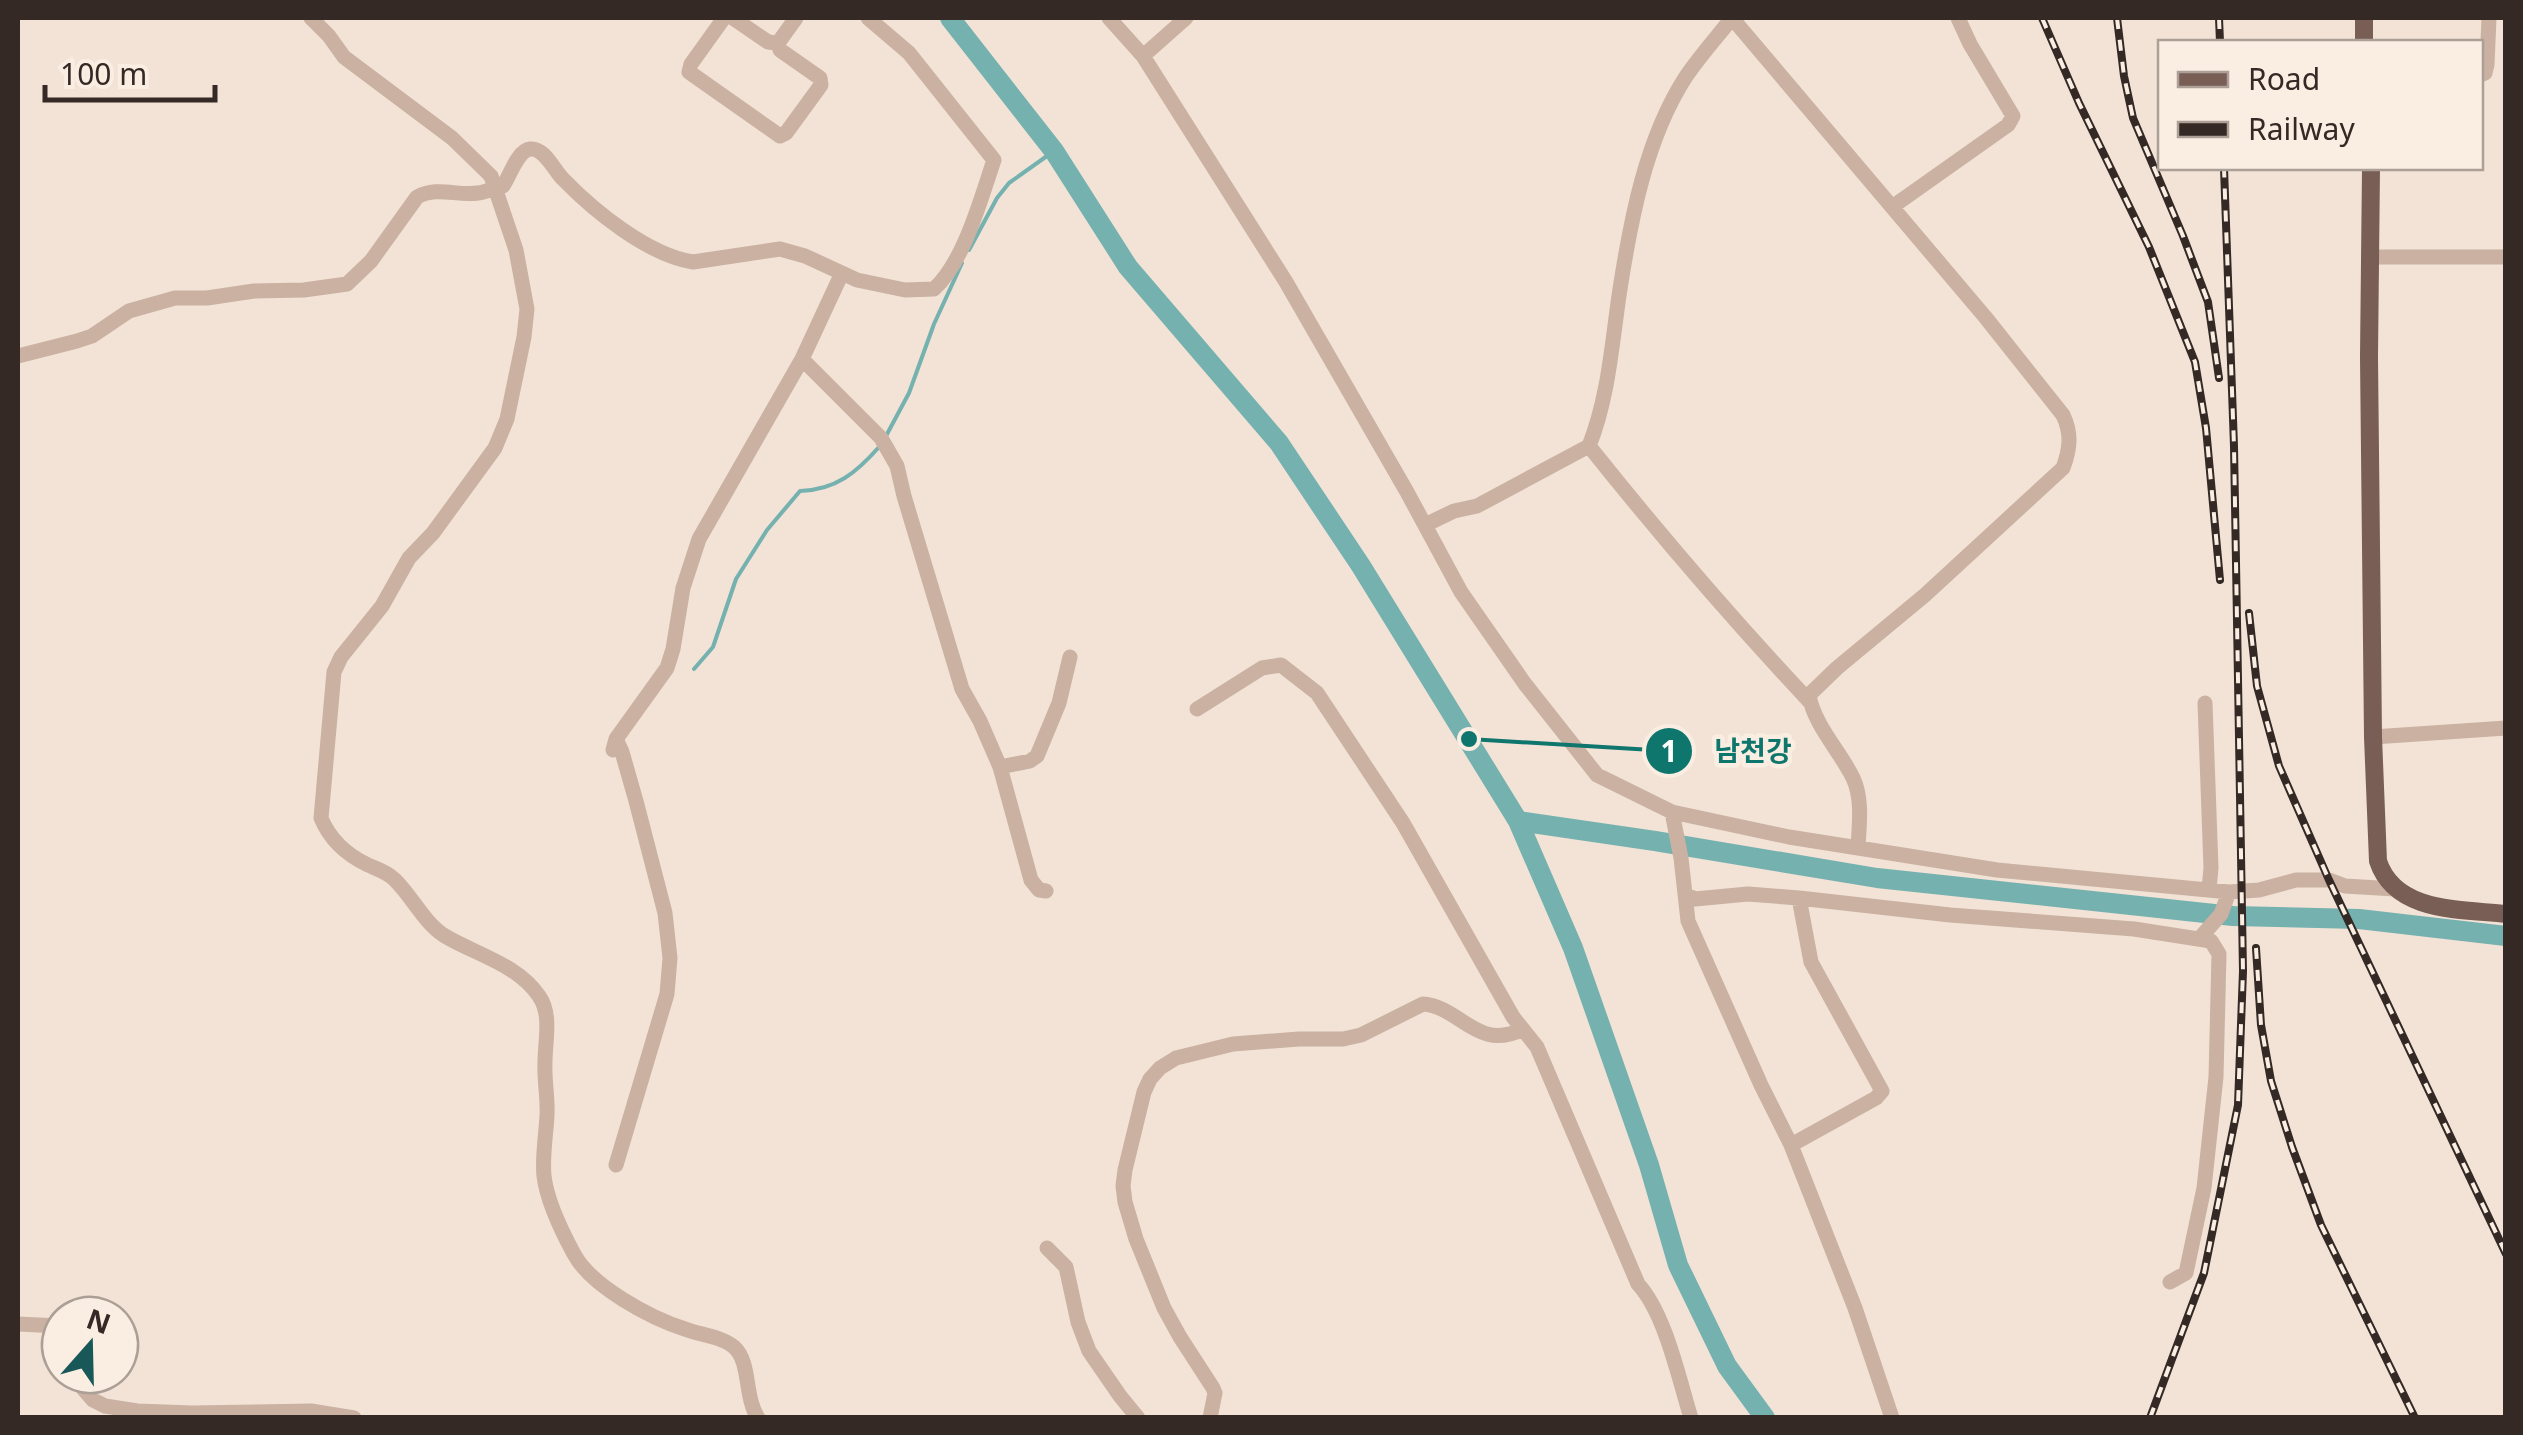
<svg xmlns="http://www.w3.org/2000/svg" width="2523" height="1435" font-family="'Noto Sans','Noto Sans KR',sans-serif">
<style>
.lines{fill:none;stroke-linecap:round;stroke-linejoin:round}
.stream{stroke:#74b1af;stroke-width:4}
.river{stroke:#74b1af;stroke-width:20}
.minor{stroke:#cab1a2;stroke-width:15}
.major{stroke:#785e55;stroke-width:18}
.rail-casing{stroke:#342925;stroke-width:8}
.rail{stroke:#faede2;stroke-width:4;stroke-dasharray:11;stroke-linecap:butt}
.leader{fill:none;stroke:#0f766e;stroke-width:4}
.callout-dot{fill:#0f766e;stroke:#faede2;stroke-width:4}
.mark-label{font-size:30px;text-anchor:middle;font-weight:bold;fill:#fff}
.callout-label{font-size:28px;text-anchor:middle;font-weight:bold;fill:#0f766e;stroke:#faede2;stroke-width:9;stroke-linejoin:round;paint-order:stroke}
</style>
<rect width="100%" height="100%" fill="#f2e3d6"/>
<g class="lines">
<!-- stream -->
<path class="stream" d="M969,250L997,198L1009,183L1054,151
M886,436L909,393L934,324L962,263
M694,669L713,647L736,579L767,530L800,491C836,490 857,472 879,447"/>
<!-- river -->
<path class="river" d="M950,18L1054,151L1128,267L1279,443L1361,566L1518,821L1573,948L1649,1165L1678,1265L1727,1366L1765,1418
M1518,821L1655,841L1877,878L2233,916L2359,919L2506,936"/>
<!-- minor -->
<path class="minor" d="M311,18L329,36L344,57L452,138L491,176L516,250L527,309L524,337L507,419L495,448L433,533L409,558L382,606L341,657L334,672L321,818C330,840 347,855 368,865C377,869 387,872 394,879C412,896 424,923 445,936C477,955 517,964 539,996C552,1014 545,1041 545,1062C544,1080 548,1098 547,1115C546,1136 542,1156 544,1176C547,1201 562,1232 574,1254C591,1286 650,1318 685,1329C700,1335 721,1336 734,1347C751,1362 744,1397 758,1418
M724,18L691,64L689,72L780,136L786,133L821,85L820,78L780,50L778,43L768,42L733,18
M1109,18L1143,56L1286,282L1407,492L1461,592L1525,684L1597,775L1672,812L1789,837L1997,870L2229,892L2259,890L2296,880H2329L2345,886L2395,889
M1732,18L1986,318L2063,415C2072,434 2070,449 2063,468L1925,595L1837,668L1809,695C1814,725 1840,751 1853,778C1863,799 1859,826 1858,848
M778,43L796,18
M1143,56L1186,18
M2480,75L2485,73L2487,65L2489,18
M1892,207L2008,125L2013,116L1970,44L1958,18
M2369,257H2506
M18,356L77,341L92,336L129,311L175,298H207L254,291L304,290L347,284L371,261L417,197C437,186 456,196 478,193C486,192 494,188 503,186C510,176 517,151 530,149C544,147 554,170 563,179C594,211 648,255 693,262L780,249L805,256L857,280L905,290L934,289C964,262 981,198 994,160L909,53L868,18
M802,359L881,438L897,466L904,496L962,689L980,721L1000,767L1031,880L1039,890L1046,891
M1589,446C1609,396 1612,341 1620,289C1631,218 1646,139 1685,78C1699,57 1717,37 1732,18
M1425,525L1454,511L1477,506L1589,446C1660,535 1733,620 1811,703
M2205,703L2211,868L2209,889
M1197,709L1262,668L1281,665L1317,693L1403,823L1513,1017L1537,1047L1638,1284C1665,1313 1679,1379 1691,1418
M2373,737L2506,728
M616,739L622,752L636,801L665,913L670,958L667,994L616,1165
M613,750L616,739L667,668L673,649L683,588L699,539L802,359L842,273
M1000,767L1030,761L1037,756L1059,703L1070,657
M1672,812L1681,858L1688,921L1761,1085L1791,1145L1855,1308L1892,1418
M1685,894L1695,899L1748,894L1799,898L1950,915L2134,929L2211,941L2219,954L2216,1077L2204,1188L2186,1273L2170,1282
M2200,938L2221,914L2229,892
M1791,1145L1876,1098L1882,1091L1811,962L1799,898
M1047,1248L1066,1267L1078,1322L1089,1351L1120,1396L1138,1418
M18,1324L60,1326
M79,1375L81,1386L93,1400L105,1406L137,1411L192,1413L311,1411L354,1418
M1210,1418L1215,1393L1213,1388L1180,1337L1164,1308L1136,1239L1125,1202L1123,1186L1125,1170L1144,1092L1150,1079L1160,1068L1176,1058L1233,1044L1299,1039H1343L1361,1035L1423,1004C1461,1007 1477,1052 1523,1029"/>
<!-- major -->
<path class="major" d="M2364,18V42
M2371,168L2369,357L2373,737L2378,861C2395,913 2461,909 2506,914"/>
<!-- rail casing -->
<g class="rail-casing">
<path id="rail" d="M2042,18L2079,103L2149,247L2195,362L2206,428L2220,580
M2117,18L2124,76L2133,118L2183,236L2208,302L2219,378
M2219,18L2220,42
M2249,613L2257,686L2279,766L2329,880L2506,1254
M2256,948L2261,1025L2271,1081L2292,1147L2321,1225L2415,1418
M2150,1418L2204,1273L2238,1105L2243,971L2234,446L2224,168"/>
</g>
<!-- rail -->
<use href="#rail" class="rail"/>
</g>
<!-- callouts -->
<path class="leader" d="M1469 739L1669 751"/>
<g class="callout-dot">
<circle cx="1469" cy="739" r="10"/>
<circle cx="1669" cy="751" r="25"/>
</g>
<g class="mark-label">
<text x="1669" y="762">1</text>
</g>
<g class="callout-label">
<text x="1753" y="761">남천강</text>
</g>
<!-- border -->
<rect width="2523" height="1435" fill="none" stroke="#342925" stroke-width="40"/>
<!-- legend -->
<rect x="2158" y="40" width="325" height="130" fill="#faede2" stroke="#ab9f96" stroke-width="2.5"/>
<rect x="2178" y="72" width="50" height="15" fill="#785e55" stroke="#ab9f96" stroke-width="2.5"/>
<text x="2248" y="90" font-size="30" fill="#342925">Road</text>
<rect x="2178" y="122" width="50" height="15" fill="#342925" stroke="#ab9f96" stroke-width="2.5"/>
<text x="2248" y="140" font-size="30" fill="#342925">Railway</text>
<!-- north arrow -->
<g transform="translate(90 1345) rotate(20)"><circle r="48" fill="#faede2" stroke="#ab9f96" stroke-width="2.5"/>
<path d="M0-8L18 38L0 25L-18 38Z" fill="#185858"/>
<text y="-15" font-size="28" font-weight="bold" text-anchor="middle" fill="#342925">N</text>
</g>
<!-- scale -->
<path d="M45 85v15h170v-15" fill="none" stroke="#342925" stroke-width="5"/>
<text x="60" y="85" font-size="30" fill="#342925" stroke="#faede2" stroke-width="8" paint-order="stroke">100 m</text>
</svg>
